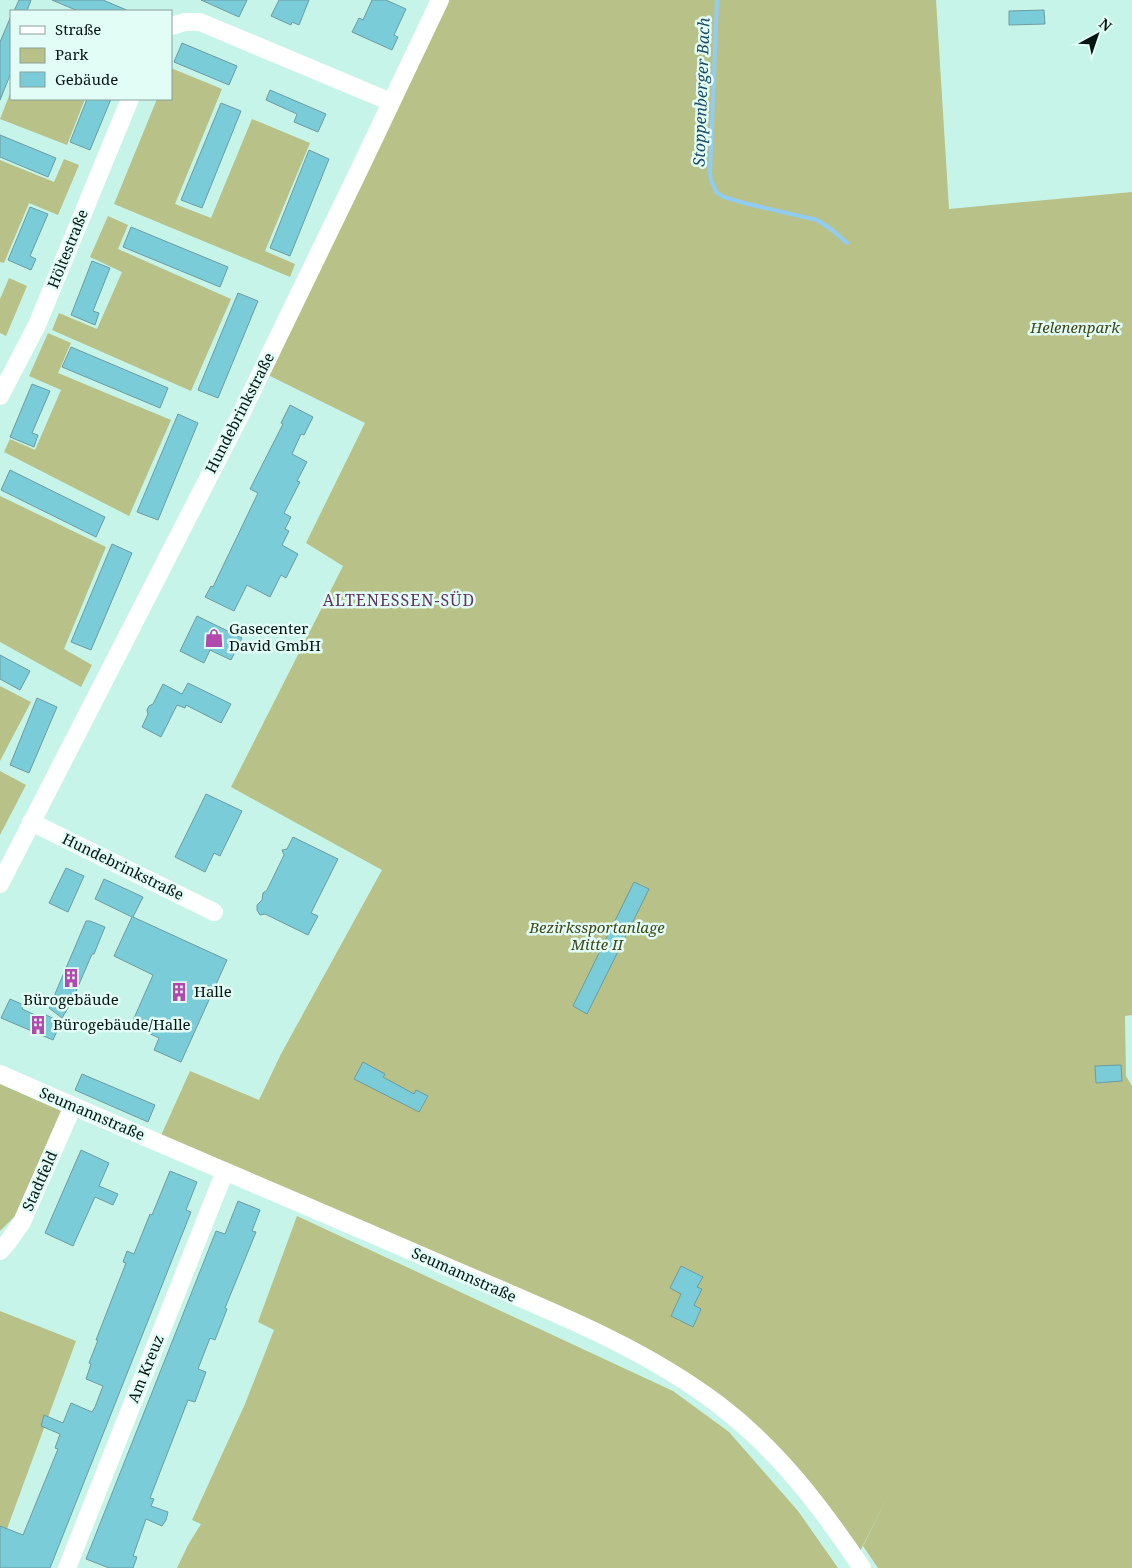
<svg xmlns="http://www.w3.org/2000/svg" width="1132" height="1568" font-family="'Noto Serif',serif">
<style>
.green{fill:#b8c187}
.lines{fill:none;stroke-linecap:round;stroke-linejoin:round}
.stream{stroke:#90ccf3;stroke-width:4}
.building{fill:#79ccd8;stroke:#6e9ba1}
.minor{stroke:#fff;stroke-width:18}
.labels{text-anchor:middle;stroke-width:5;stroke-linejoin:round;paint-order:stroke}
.street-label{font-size:15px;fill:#051511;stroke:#e2fdf5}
.park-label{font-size:15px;font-style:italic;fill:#404517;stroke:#e2fdf5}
.poi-label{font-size:15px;fill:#051511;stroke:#e2fdf5;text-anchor:start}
.water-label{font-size:16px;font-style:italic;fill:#1a4964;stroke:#e2fdf5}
.neighbourhood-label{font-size:16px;letter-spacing:1px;fill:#633060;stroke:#e2fdf5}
</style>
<rect width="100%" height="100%" fill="#c7f4e8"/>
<!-- green -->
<path class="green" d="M447,0H936L949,209L1132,192V1015L1125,1016L1126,1076L1132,1086V1568H878L863,1546L888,1496L857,1557L792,1469L680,1375L159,1140L190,1071L259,1100L281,1054L382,870L231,787L343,566L306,543L365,423L266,374Z
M171,68L222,89L175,204L211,218L252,119L310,143L265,251L295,264L290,277L114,204L157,99H171Z
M11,91V99H85L67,145L0,119Z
M64,159L79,165L58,215L29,203L4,263L0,262V160L54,182Z
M108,216L128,225L118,249L231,299L191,391L52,330L59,313L97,329L122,272L90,257Z
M9,278L27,286L6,336L0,333V299Z
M48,333L71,343L58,373L171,420L129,516L4,452L10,439L35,450L61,390L29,376Z
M0,496L106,547L64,649L92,665L81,687L0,642Z
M0,686L31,702L0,761Z
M0,771L26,785L0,835Z
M0,1084L61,1111L15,1216L0,1231Z
M297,1216L673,1391L729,1432L798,1511L838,1568H177L188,1545L201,1524L192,1520L245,1404L274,1330L258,1322Z
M0,1311L76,1341L0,1548Z"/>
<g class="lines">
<!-- stream -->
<path class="stream" d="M717,0L710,172L711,181L717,193L724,197L744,203L817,220L831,229L847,243"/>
</g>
<!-- building -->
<path class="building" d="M19,0H31L27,11H14Z
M52,0H103L129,11H78Z
M201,0H247L239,17Z
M279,0H309L299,25L292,22L291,25L271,16Z
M372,0H386L406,9L394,35L398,37L392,50L352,32L359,18L363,20Z
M1044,10L1045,24L1009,25V11Z
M11,16V73L0,100V42Z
M182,43L237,66L229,85L174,62Z
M270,90L326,114L318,132L294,122L297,114L266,100Z
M87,99H111L90,150L70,142Z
M221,103L241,111L202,208L181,200Z
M0,135L56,158L48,177L0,157Z
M309,150L329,159L290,256L270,248Z
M30,207L48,214L30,256L36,259L31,270L8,260Z
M131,227L228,267L220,287L123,247Z
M92,261L110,268L93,311L99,313L95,325L71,315Z
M238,293L258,301L218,398L198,390Z
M71,347L168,388L160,408L62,367Z
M32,384L50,391L32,433L38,435L34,447L10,437Z
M290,405L313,417L304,435L301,434L292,454L307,462L297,481L300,482L284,513L291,517L285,529L289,531L282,545L298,554L286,578L281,575L270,597L247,585L234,611L205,597L211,586L213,587L258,493L250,489L283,424L281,423Z
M178,414L198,423L158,520L137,512Z
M10,470L105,517L96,537L1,490Z
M112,544L132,553L91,650L71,642Z
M197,616L242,638L231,660L210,650L204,663L180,651Z
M0,655L30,671L20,690L0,679Z
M188,683L231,704L221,723L186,705L185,708L177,705L161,737L142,727L148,714L147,710L149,706L153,704L163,684L182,694Z
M37,698L57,707L29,773L10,765Z
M206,794L242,811L220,856L214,853L205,872L175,857Z
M293,837L338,859L311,913L318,916L308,935L265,914L260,915L257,910V905L262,900L263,893L267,890L284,855L282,850L287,849Z
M66,868L84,876L68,912L49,903Z
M104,879L143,897L133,917L227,960L181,1062L154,1050L159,1038L131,1025L153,975L114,956L132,917L95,899Z
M634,882L649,889L587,1014L573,1006Z
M86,921H90L105,927L94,954H92L71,1003L62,1018L49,1008Z
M10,999L24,1005L22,1009L44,1019L46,1015L61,1022L53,1040L1,1018Z
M363,1062L385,1074L383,1077L414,1094L416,1090L428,1096L419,1112L354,1079Z
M1121,1065L1122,1081L1096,1083L1095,1066Z
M82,1074L155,1105L148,1122L75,1090Z
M81,1150L109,1163L99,1186L118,1194L113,1205L95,1197L73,1246L45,1233Z
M170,1171L197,1182L186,1210L191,1212L50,1568H0V1526L23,1535L58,1449L55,1448L60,1434L41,1426L44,1415L63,1423L71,1403L92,1412L95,1407L103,1386L86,1379L91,1364L89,1363L98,1340H96L126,1263L123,1262L127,1251L134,1254L150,1214L152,1215Z
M238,1201L260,1210L252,1231L256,1232L225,1308L227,1309L215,1340L210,1338L198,1369L206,1372L195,1402L188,1400L150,1498L154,1499L151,1506L168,1512L166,1520L162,1526L146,1519L133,1556L137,1557L133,1568H109L86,1559L216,1231L225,1234Z
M681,1266L703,1277L697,1287L702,1289L694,1305L701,1309L693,1327L671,1316L681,1294L670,1288Z"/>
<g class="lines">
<!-- minor -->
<path class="minor" d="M171,26L185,22H200L391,102
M0,396L37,325L130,99
M31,822L214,912
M0,884L239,418L361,166L440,0
M0,1074C147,1139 296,1201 443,1265C537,1306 636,1342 719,1405C778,1450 821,1507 862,1568
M0,1251L8,1242L22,1222L73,1106
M67,1568L225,1171"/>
</g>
<!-- icons -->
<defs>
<g id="shop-bare" transform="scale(1.5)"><path d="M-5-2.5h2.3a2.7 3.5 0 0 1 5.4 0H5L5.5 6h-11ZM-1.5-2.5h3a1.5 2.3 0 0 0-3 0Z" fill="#b24aae" stroke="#e2fdf5" stroke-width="2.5" paint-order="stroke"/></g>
<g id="building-bare" transform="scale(1.5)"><path d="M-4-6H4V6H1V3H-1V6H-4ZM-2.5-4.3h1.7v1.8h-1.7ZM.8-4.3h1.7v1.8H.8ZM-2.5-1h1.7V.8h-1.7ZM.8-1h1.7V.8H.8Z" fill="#b24aae" stroke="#e2fdf5" stroke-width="2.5" paint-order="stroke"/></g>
</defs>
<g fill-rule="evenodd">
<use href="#shop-bare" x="214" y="638"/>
<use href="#building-bare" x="71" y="978"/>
<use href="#building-bare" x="179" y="992"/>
<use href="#building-bare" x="38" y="1025"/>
</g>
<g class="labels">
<!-- street labels -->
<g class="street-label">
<text transform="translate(68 249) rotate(-68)" y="5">Höltestraße</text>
<text transform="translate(240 413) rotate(-63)" y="5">Hundebrinkstraße</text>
<text transform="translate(123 867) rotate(26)" y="5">Hundebrinkstraße</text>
<text transform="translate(92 1114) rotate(23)" y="5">Seumannstraße</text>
<text transform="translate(40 1181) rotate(-66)" y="5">Stadtfeld</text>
<text transform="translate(464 1275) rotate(24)" y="5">Seumannstraße</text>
<text transform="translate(146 1369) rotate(-68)" y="5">Am Kreuz</text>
</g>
<!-- park labels -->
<g class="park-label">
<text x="1075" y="333">Helenenpark</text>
<text x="597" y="933">Bezirkssportanlage<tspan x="597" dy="17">Mitte II</tspan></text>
</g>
<!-- poi labels -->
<g class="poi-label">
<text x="229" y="634">Gasecenter<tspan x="229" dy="17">David GmbH</tspan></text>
<text x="194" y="997">Halle</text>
<text x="71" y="1005" text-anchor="middle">Bürogebäude</text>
<text x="53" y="1030">Bürogebäude/Halle</text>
</g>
<!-- water labels -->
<g class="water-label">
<text transform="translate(701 92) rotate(-88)" y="6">Stoppenberger Bach</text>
</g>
<!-- neighbourhood labels -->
<g class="neighbourhood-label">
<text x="399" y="606">ALTENESSEN-SÜD</text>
</g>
</g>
<!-- legend -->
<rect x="10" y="10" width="162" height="90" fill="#e2fdf5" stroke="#8aa09a"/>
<rect x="20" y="26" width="25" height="8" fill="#ffffff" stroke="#8aa09a"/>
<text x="55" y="35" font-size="15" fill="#051511">Straße</text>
<rect x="20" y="48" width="25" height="15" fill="#b8c187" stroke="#8aa09a"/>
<text x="55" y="60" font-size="15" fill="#051511">Park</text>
<rect x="20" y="72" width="25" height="15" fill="#79ccd8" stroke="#8aa09a"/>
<text x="55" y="85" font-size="15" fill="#051511">Gebäude</text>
<!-- north arrow -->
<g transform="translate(1097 35) rotate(40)" stroke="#e2fdf5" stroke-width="4" paint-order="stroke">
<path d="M0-4L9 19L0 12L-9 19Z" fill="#051511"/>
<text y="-8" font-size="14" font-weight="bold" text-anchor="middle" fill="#051511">N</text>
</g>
</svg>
